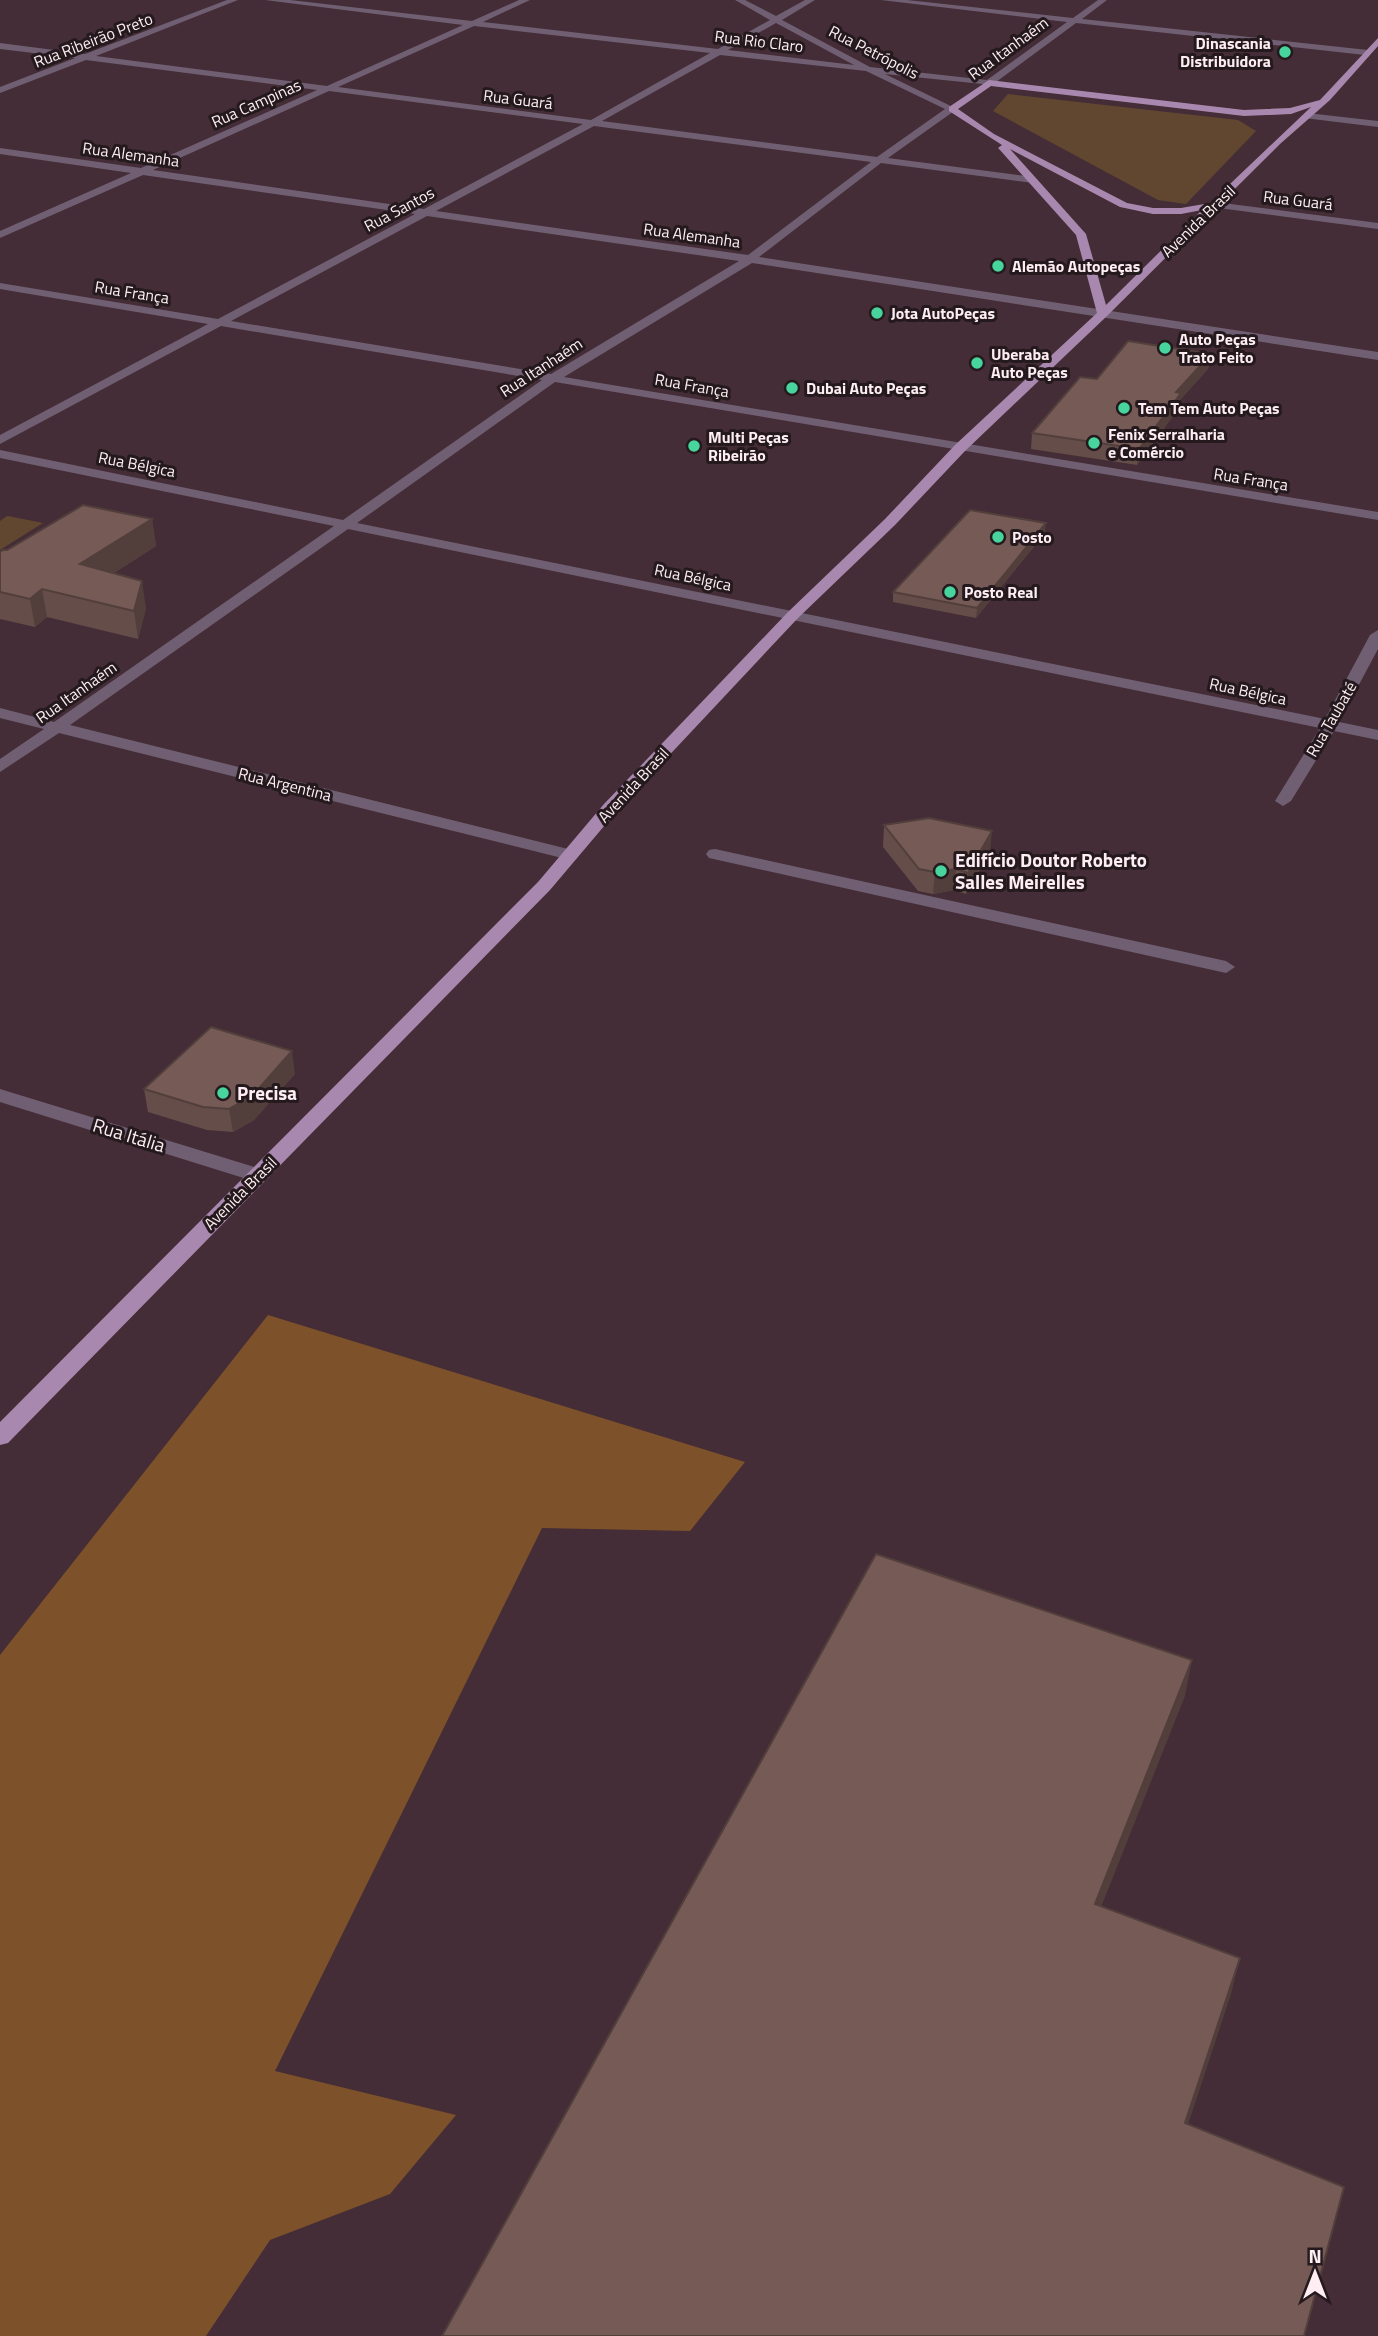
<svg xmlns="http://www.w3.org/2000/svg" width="1378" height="2336" font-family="'Titillium Web',sans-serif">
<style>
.green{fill:#614730}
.forest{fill:#7d522a}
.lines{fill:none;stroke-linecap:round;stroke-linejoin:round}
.minor{fill:#705f73;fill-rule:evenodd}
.major{fill:#a988af;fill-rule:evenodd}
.wall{fill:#654d4a}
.shaded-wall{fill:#523f3c}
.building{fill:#755a56;stroke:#523f3c;stroke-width:2}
.poi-dot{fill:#48d49d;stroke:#24191d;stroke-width:2.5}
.labels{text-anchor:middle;stroke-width:6;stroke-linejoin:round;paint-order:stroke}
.far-street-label{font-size:16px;fill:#feeef3;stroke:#24191d}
.far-poi-label{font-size:16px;font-weight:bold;fill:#feeef3;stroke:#24191d;text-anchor:start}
.poi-label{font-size:19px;font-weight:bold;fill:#feeef3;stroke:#24191d;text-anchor:start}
.street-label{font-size:19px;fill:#feeef3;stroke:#24191d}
</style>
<rect width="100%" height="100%" fill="#442d36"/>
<!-- green -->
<path class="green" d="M1008,94L1238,120L1256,131L1186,204L1158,200L993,111Z
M7,516H8L43,523L0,550V521Z"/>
<!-- forest -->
<path class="forest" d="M268,1315L745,1462L690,1531L542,1528L275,2071L456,2115L390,2194L270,2240L206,2336H0V1655Z"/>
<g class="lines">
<!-- minor -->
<path class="minor" d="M227,0H238L96,56L327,86L463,25L265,0H290L472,21L519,0H530L483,22L718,49L770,20L735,0H745L776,16L805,0H815L782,20L870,67L987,80L1067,22L881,0H907L1073,18L1098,0H1107L1082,19L1368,50L1365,55L1076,23L992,85L885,74L957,109L888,158L1033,177L1038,180L1033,183L881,163L759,257L1378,352V360L752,263L564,377L1378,512V520L555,382L357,523L1325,719L1370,635L1378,630V649L1339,722L1378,730V740L1334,731L1291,801L1283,806L1275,801L1320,728L348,529L70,725L576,851L579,855L576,859L570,860L59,733L0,772V759L44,729L0,718V708L54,722L334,526L0,458V450L343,520L542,380L221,326L0,444V435L208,324L0,289V283L218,319L415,214L143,175L0,238V231L131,173L0,154V148L141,168L317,90L86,60L0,93V87L75,58L0,49V43L85,54ZM776,23L854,65L728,50ZM474,26L710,53L591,120L338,87ZM720,55L866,71L945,109L877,157L602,121ZM329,91L583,124L424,209L153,170ZM594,126L871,162L748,255L436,211ZM427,216L739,261L551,374L231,321Z
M1307,113L1378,121V127L1304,118L1302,116Z
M1215,202L1378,223V229L1211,207L1210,205Z
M715,849L1226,961L1235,967L1226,973L709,858L706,854L709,850Z
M0,1089L264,1170L268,1175L264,1180H250L0,1102Z"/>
<!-- major -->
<path class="major" d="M1378,38V46L1330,100L1280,144L1107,316L965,451L895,525L798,618L616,812L550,890L8,1443L0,1445V1422L538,882L604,804L788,612L885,519L955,445L1097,313L1076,235L1000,150L998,148L1002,145L949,111V107L989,80L1244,110L1290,108L1320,100ZM991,86L1244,116L1291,114L1311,107L1210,203L1181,208H1153L1127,203L994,134L958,109ZM1010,149L1120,207L1153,214H1181L1202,210L1106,305L1086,234Z"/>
</g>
<!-- wall -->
<path class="wall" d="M1211,354L1208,369L1180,400L1179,408L1137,465L1031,449L1032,433L1097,379Z
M152,519L156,546L114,573L146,608L138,639L47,617L35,627L0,619V552Z
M1045,533L976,618L893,602V592Z
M884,825L990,852L966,894L954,890L933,894L918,891L883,847Z
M295,1074L254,1120L233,1132L207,1130L148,1112L144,1089Z"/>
<!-- shaded-wall -->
<path class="shaded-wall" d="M1211,354L1208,369L1180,400L1179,408L1137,465L1139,449L1176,392Z
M152,519L156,546L85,592L80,564Z
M1046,523L1045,533L976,618L977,608Z
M142,581L146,608L138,639L134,611Z
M42,589L47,617L35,627L30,599Z
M992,831L990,852L966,894L968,873Z
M956,869L954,890L933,894L935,872Z
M292,1051L295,1074L254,1120L233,1132L229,1109Z
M1192,1660L1185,1696L1088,1940L1095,1904Z
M1240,1958L1231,1994L1177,2158L1185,2123Z"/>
<!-- building -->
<path class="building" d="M1128,341L1211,354L1176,392L1181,393L1139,449L1032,433L1080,377L1097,379Z
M83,505L152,519L80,564L142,581L134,611L42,589L30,599L0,592V552L3,550H7Z
M970,510L1046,523L977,608L893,592Z
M929,818L992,831L968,873L956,869L935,872L919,869L884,825Z
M211,1027L292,1051L251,1097L229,1109L203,1107L144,1089Z
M876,1554L1192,1660L1095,1904L1240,1958L1185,2123L1344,2187L1304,2336H442Z"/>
<!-- markers -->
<g class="poi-dot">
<circle cx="1285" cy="52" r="7"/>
<circle cx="998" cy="266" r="7"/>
<circle cx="877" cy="313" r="7"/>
<circle cx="1165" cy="348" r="7"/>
<circle cx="977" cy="363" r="7"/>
<circle cx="792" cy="388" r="7"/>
<circle cx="1124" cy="408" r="7"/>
<circle cx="1094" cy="443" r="7"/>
<circle cx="694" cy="446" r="7"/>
<circle cx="998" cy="537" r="7"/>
<circle cx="950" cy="592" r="7"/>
<circle cx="941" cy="871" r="7"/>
<circle cx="223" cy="1093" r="7"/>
</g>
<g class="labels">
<!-- far-street labels -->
<g class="far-street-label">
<text transform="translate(93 40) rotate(-21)" y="6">Rua Ribeirão Preto</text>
<text transform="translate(759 41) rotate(7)" y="6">Rua Rio Claro</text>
<text transform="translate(1008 48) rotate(-36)" y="6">Rua Itanhaém</text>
<text transform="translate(874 52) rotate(27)" y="6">Rua Petrópolis</text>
<text transform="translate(518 99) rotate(7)" y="6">Rua Guará</text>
<text transform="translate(256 103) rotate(-24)" y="6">Rua Campinas</text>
<text transform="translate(131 154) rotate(8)" y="6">Rua Alemanha</text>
<text transform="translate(1298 200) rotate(7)" y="6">Rua Guará</text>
<text transform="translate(399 209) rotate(-28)" y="6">Rua Santos</text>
<text transform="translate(1198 221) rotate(-44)" y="6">Avenida Brasil</text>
<text transform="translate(692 235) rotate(8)" y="6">Rua Alemanha</text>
<text transform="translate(132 292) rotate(9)" y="6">Rua França</text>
<text transform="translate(541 367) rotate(-33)" y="6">Rua Itanhaém</text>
<text transform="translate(692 385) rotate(10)" y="6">Rua França</text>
<text transform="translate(137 464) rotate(11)" y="6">Rua Bélgica</text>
<text transform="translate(1251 479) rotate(9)" y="6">Rua França</text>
<text transform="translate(693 577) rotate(12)" y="6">Rua Bélgica</text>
<text transform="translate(1248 691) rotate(12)" y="6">Rua Bélgica</text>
<text transform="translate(76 692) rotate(-35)" y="6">Rua Itanhaém</text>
<text transform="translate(1331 719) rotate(-60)" y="6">Rua Taubaté</text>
<text transform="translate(285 784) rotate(14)" y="6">Rua Argentina</text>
<text transform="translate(633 785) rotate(-47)" y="6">Avenida Brasil</text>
<text transform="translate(240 1193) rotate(-45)" y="6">Avenida Brasil</text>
</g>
<!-- far-poi labels -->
<g class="far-poi-label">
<text x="1271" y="49" text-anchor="end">Dinascania<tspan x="1271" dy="18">Distribuidora</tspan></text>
<text x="1012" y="272">Alemão Autopeças</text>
<text x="891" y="319">Jota AutoPeças</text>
<text x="1179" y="345">Auto Peças<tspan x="1179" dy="18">Trato Feito</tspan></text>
<text x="991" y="360">Uberaba<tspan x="991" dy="18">Auto Peças</tspan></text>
<text x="806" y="394">Dubai Auto Peças</text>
<text x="1138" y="414">Tem Tem Auto Peças</text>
<text x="1108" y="440">Fenix Serralharia<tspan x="1108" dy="18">e Comércio</tspan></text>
<text x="708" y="443">Multi Peças<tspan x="708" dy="18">Ribeirão</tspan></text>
<text x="1012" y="543">Posto</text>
<text x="964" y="598">Posto Real</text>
</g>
<!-- poi labels -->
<g class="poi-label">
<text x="955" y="867">Edifício Doutor Roberto<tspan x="955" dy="22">Salles Meirelles</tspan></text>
<text x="237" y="1100">Precisa</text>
</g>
<!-- street labels -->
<g class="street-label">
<text transform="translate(129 1135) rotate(17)" y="7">Rua Itália</text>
</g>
</g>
<!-- north arrow -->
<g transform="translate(1315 2273)" stroke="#24191d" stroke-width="5" paint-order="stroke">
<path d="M0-5L12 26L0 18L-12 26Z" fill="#feeef3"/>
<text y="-10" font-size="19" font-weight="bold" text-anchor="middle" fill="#feeef3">N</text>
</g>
</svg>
